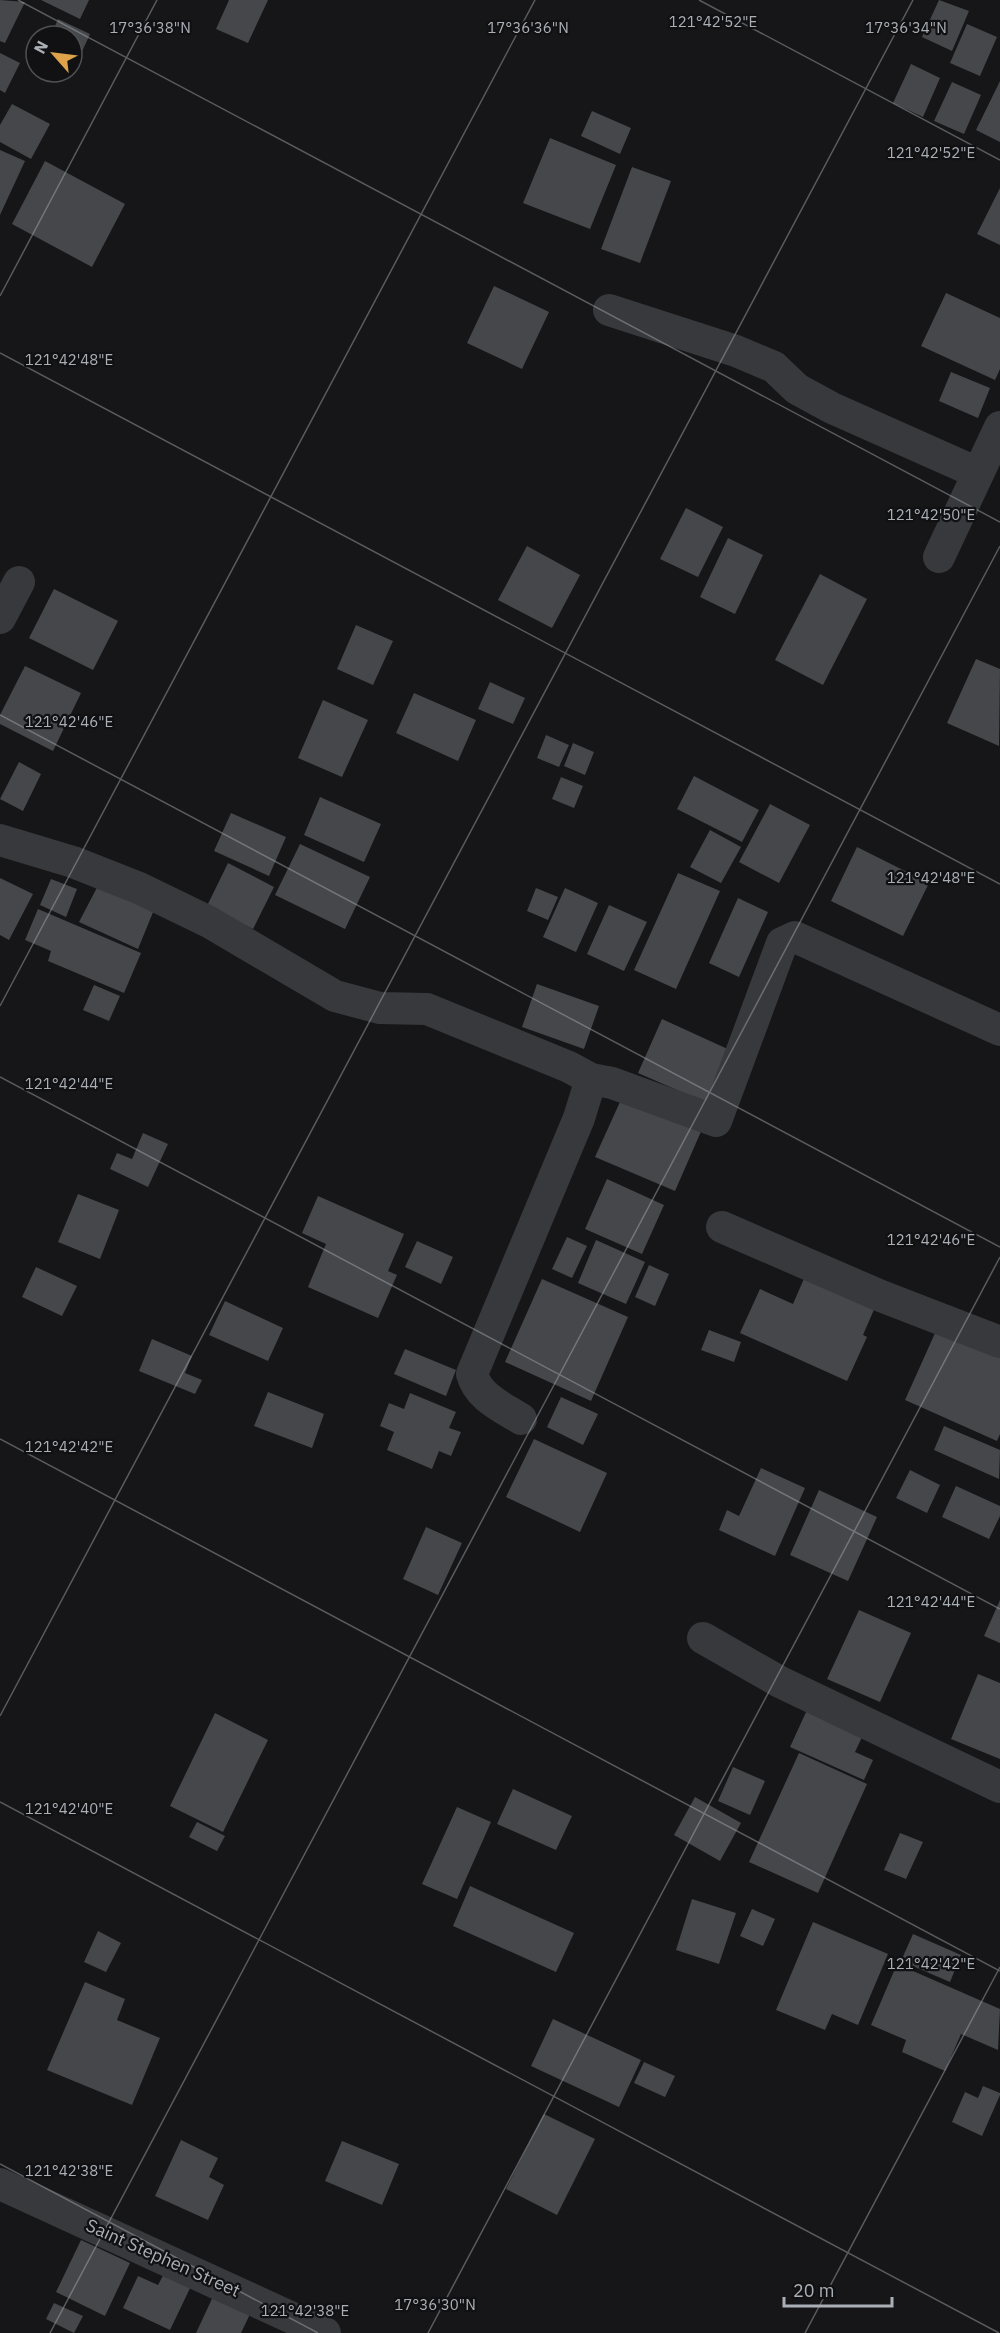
<svg xmlns="http://www.w3.org/2000/svg" width="1000" height="2333" font-family="'IBM Plex Sans',sans-serif">
<style>
.building{fill:#45474a}
.lines{fill:none;stroke-linecap:round;stroke-linejoin:round}
.street{stroke:#38393c;stroke-width:32}
.ticks{fill:none;stroke:#aaafb6;stroke-width:1.5;stroke-opacity:0.45}
.labels{text-anchor:middle;stroke-width:4.5;stroke-linejoin:round;paint-order:stroke}
.street-label{font-size:18px;fill:#aaafb6;stroke:#111113}
.ticks-label{font-size:15px;text-anchor:middle;fill:#aaafb6;stroke:#111113;stroke-width:4.5;stroke-linejoin:round;paint-order:stroke}
</style>
<rect width="100%" height="100%" fill="#161618"/>
<!-- building -->
<path class="building" d="M0,0L25,2L5,43L0,41Z
M41,0H89L80,19Z
M229,0H268L248,43L216,29Z
M939,0L969,11L952,51L922,37Z
M58,19L90,34L70,78L56,72H72V36H51Z
M967,24L997,37L980,76L950,63Z
M0,53L20,63L5,93L0,90Z
M911,64L940,78L923,117L893,103Z
M1000,81V142L976,130Z
M952,82L981,95L964,134L934,121Z
M12,104L50,124L31,159L0,142V125Z
M592,111L631,128L620,154L581,136Z
M550,138L616,165L590,229L523,203Z
M0,150L25,161L0,215Z
M45,161L125,204L92,267L12,224Z
M632,167L671,181L640,263L601,249Z
M1000,188V245L977,234Z
M494,286L549,312L522,369L467,343Z
M946,293L1000,318V369L995,380L921,346Z
M951,372L990,388L978,418L939,401Z
M686,508L723,527L698,577L660,559Z
M728,538L763,555L735,614L700,597Z
M527,546L580,575L552,628L498,600Z
M820,574L867,599L823,685L775,660Z
M54,589L118,621L93,670L29,638Z
M356,625L393,641L373,685L337,669Z
M976,659L1000,669L999,746L947,723Z
M25,666L81,693L53,751L0,724V715Z
M490,682L525,698L513,724L478,709Z
M414,693L476,720L458,761L396,733Z
M323,700L368,720L342,777L298,758Z
M546,735L569,745L559,767L537,758Z
M573,743L594,752L585,775L564,766Z
M19,762L41,774L23,811L0,799Z
M694,776L759,810L742,842L677,809Z
M561,777L583,786L574,808L552,799Z
M320,797L381,824L364,862L304,835Z
M770,804L810,825L779,883L739,862Z
M231,813L286,837L269,876L214,851Z
M710,830L741,847L721,883L690,867Z
M300,844L370,877L345,929L275,895Z
M857,847L929,883L903,936L831,901Z
M228,863L274,887L253,929L207,906Z
M678,873L720,891L676,989L634,970Z
M103,876L158,900L138,949L79,922Z
M0,878L33,894L9,940L0,935Z
M51,879L77,889L66,917L40,905Z
M536,888L558,897L548,920L527,911Z
M565,888L598,903L576,952L543,937Z
M738,898L768,912L739,977L709,963Z
M609,905L647,922L624,971L587,954Z
M38,909L141,953L124,993L48,961L51,951L25,940Z
M537,984L599,1006L584,1049L522,1027Z
M94,985L120,996L109,1021L83,1010Z
M662,1019L732,1051L709,1104L638,1073Z
M624,1093L703,1127L675,1191L595,1157Z
M143,1133L168,1144L148,1187L110,1169L117,1153L132,1159Z
M607,1179L664,1205L642,1254L585,1229Z
M78,1194L119,1210L100,1259L58,1242Z
M318,1196L404,1234L388,1271L397,1275L378,1318L308,1287L326,1244L302,1233Z
M567,1237L587,1246L572,1278L552,1269Z
M596,1240L645,1262L626,1304L578,1283Z
M417,1241L453,1257L441,1284L405,1267Z
M649,1265L669,1274L655,1306L635,1297Z
M36,1267L77,1286L62,1316L22,1297Z
M806,1274L876,1305L863,1335L867,1337L847,1381L740,1333L760,1289L793,1304Z
M542,1279L628,1317L591,1401L505,1362Z
M225,1301L283,1328L268,1361L209,1335Z
M940,1322L1000,1349V1434L997,1441L905,1400Z
M709,1330L741,1342L734,1362L701,1350Z
M152,1339L192,1356L185,1373L202,1380L195,1394L139,1371Z
M405,1349L456,1370L446,1396L394,1374Z
M268,1392L324,1414L312,1448L254,1426Z
M410,1393L456,1412L449,1428L461,1432L451,1456L439,1451L432,1469L387,1450L394,1432L380,1426L389,1403L404,1409Z
M561,1397L598,1414L583,1445L547,1427Z
M944,1426L1000,1450L999,1479L934,1450Z
M534,1439L607,1473L580,1532L506,1497Z
M761,1468L805,1488L775,1556L719,1530L727,1510L739,1516Z
M910,1470L940,1485L927,1513L896,1498Z
M956,1486L1000,1506V1516L989,1539L942,1517Z
M819,1490L877,1517L848,1581L790,1555Z
M426,1527L462,1543L438,1595L403,1579Z
M1000,1600V1643L984,1636Z
M859,1610L911,1633L880,1702L827,1679Z
M978,1674L1000,1683V1759L951,1739Z
M807,1710L863,1735L855,1752L873,1760L864,1780L790,1747Z
M215,1713L268,1740L223,1832L170,1806Z
M799,1753L867,1784L818,1893L749,1862Z
M733,1767L765,1781L750,1815L718,1801Z
M513,1789L572,1816L556,1850L497,1824Z
M695,1797L741,1823L720,1861L674,1835Z
M457,1807L491,1822L457,1899L422,1884Z
M197,1822L225,1836L217,1851L189,1837Z
M900,1833L923,1842L906,1879L884,1870Z
M470,1886L574,1933L556,1972L453,1926Z
M692,1899L736,1913L719,1964L676,1950Z
M752,1909L775,1919L763,1946L740,1936Z
M813,1922L888,1954L858,2025L832,2014L825,2030L776,2010Z
M98,1931L121,1943L106,1972L84,1962Z
M913,1934L961,1955L950,1982L901,1961Z
M897,1964L1000,2009L998,2050L961,2034L945,2071L902,2052L906,2040L871,2025Z
M85,1982L125,1999L117,2020L160,2038L132,2105L47,2070Z
M553,2019L641,2060L619,2107L531,2066Z
M644,2062L675,2076L665,2097L634,2083Z
M983,2086L1000,2093V2095L982,2136L952,2122L965,2092L978,2098Z
M544,2114L595,2139L557,2215L506,2189Z
M181,2140L218,2158L209,2177L224,2185L208,2220L155,2196Z
M342,2141L399,2164L382,2205L325,2181Z
M81,2240L130,2263L105,2316L56,2292Z
M166,2270L193,2282L170,2330L123,2308L138,2276L158,2285Z
M217,2288L251,2312L241,2333H196Z
M54,2303L83,2316L74,2333L46,2319Z"/>
<g class="lines">
<!-- street -->
<path class="street" d="M609,310L736,351L774,367L797,389L832,408L978,473
M939,557L1000,427
M0,618L19,582
M0,840L73,862L139,888L209,922L335,996L380,1008L427,1009L569,1067L591,1079L579,1118L472,1374C478,1397 502,1407 521,1419
M591,1079L612,1083L716,1121L782,943L795,937L1000,1030
M722,1227L881,1296L1000,1342
M703,1638L780,1682L1000,1787
M0,2184L325,2333"/>
</g>
<!-- ticks -->
<path class="ticks" d="M18,0L1000,522M699,0L1000,160M0,296L157,0M0,353L1000,884M0,715L1000,1247M0,1006L535,0M0,1077L1000,1609M0,1439L1000,1971M0,1716L913,0M0,1802L999,2333M0,2164L318,2333M50,2333L1000,546M428,2333L1000,1257M805,2333L1000,1967"/>
<g class="labels">
<!-- street labels -->
<g class="street-label">
<text transform="translate(163 2258) rotate(24)" y="6">Saint Stephen Street</text>
</g>
</g>
<g class="ticks-label">
<text x="713" y="27">121°42'52"E</text>
<text x="528" y="33">17°36'36"N</text>
<text x="150" y="33">17°36'38"N</text>
<text x="906" y="33">17°36'34"N</text>
<text x="931" y="158">121°42'52"E</text>
<text x="69" y="365">121°42'48"E</text>
<text x="931" y="520">121°42'50"E</text>
<text x="69" y="727">121°42'46"E</text>
<text x="931" y="883">121°42'48"E</text>
<text x="69" y="1089">121°42'44"E</text>
<text x="931" y="1245">121°42'46"E</text>
<text x="69" y="1452">121°42'42"E</text>
<text x="931" y="1607">121°42'44"E</text>
<text x="69" y="1814">121°42'40"E</text>
<text x="931" y="1969">121°42'42"E</text>
<text x="69" y="2176">121°42'38"E</text>
<text x="435" y="2310">17°36'30"N</text>
<text x="305" y="2316">121°42'38"E</text>
</g>
<!-- north arrow -->
<g transform="translate(54 54) rotate(298)"><circle r="28" fill="#111113" stroke="#4e5054" stroke-width="1.5"/>
<path d="M0-4.5L10 22L0 15L-10 22Z" fill="#dda24a"/>
<text y="-9" font-size="16" font-weight="bold" text-anchor="middle" fill="#aaafb6">N</text>
</g>
<!-- scale -->
<path d="M784 2297v9h108v-9" fill="none" stroke="#aaafb6" stroke-width="3"/>
<text x="793" y="2297" font-size="18" fill="#aaafb6" stroke="#111113" stroke-width="4.5" paint-order="stroke">20 m</text>
</svg>
